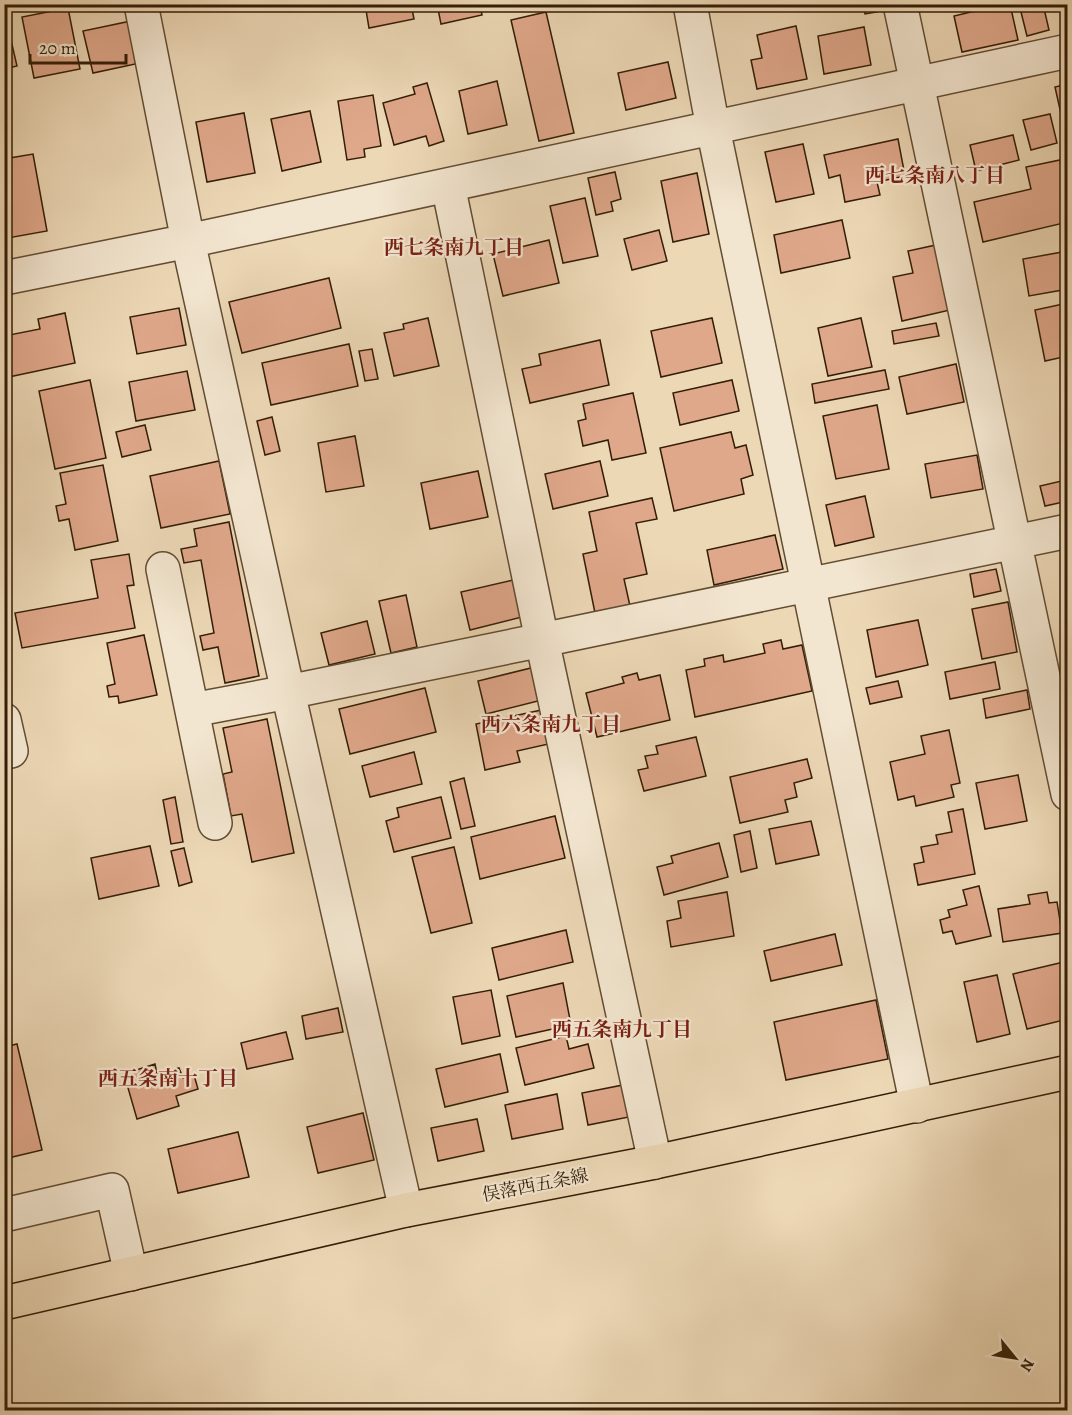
<svg xmlns="http://www.w3.org/2000/svg" width="1072" height="1415" font-family="Alegreya,'Noto Serif JP',serif">
<style>
.building{fill:#e0a88b;stroke:#331d06;stroke-width:1.5}
.lines{fill:none;stroke-linecap:round;stroke-linejoin:round}
.minor-casing{stroke:#624c32;stroke-width:36}
.major-casing{stroke:#331d06;stroke-width:36}
.minor{stroke:#f3e6d0;stroke-width:33}
.major{stroke:#edd8b6;stroke-width:33}
.labels{text-anchor:middle;stroke-width:4.5;stroke-linejoin:round;paint-order:stroke}
.street-label{font-size:18px;fill:#331d06;stroke:#f3e6d0}
.neighbourhood-label{font-size:20px;font-weight:bold;fill:#7a1f14;stroke:#f3e6d0}
</style>
<rect width="100%" height="100%" fill="#edd8b6"/>
<filter id="stains"><feTurbulence type="fractalNoise" baseFrequency=".00333" numOctaves="4"/><feColorMatrix values="0 0 0 0 .2 0 0 0 0 .09 0 0 0 0 .02 0 0 0 .5 -.17"/></filter>
<radialGradient id="worn" r=".72"><stop offset=".6" stop-color="#630" stop-opacity="0"/><stop offset="1" stop-color="#630" stop-opacity=".3"/></radialGradient>
<!-- building -->
<path class="building" d="M227,4H261L228,11Z
M365,4H411L414,19L369,28Z
M437,4H480L482,15L441,24Z
M863,4H875L877,12L865,14Z
M1004,4H1010L1018,40L962,52L954,16Z
M1019,4H1043L1049,30L1027,36Z
M68,8L80,69L34,78L22,17Z
M546,12L574,133L539,141L511,20Z
M131,21L140,63L93,73L83,31Z
M7,23L17,66L4,69V24Z
M796,26L807,79L757,89L751,60L762,58L757,35Z
M864,27L871,65L824,74L818,36Z
M668,62L676,98L626,110L618,73Z
M497,81L507,125L468,134L459,91Z
M427,83L444,141L429,146L426,136L394,145L383,103L415,94L413,87Z
M1068,84V122L1063,123L1055,87Z
M373,95L381,146L364,149L365,157L347,160L338,101Z
M310,111L321,162L282,171L271,119Z
M244,113L255,173L207,182L196,122Z
M1050,114L1057,143L1031,150L1023,120Z
M1013,135L1019,160L976,171L970,145Z
M898,139L905,176L877,182L880,195L845,202L840,175L829,178L824,155Z
M803,144L814,194L776,202L765,152Z
M33,154L47,231L8,238L4,218V159Z
M1060,160L1068,194V222L983,242L974,202L1031,189L1026,167Z
M615,172L621,199L611,202L613,211L596,215L588,178Z
M697,173L709,234L673,242L661,181Z
M585,198L598,256L563,263L550,206Z
M842,220L850,258L781,273L774,235Z
M659,230L667,261L632,270L624,239Z
M549,240L559,283L503,296L493,254Z
M936,245L950,310L902,321L893,277L913,273L908,251Z
M1068,251V289L1029,296L1023,259Z
M329,278L341,328L242,353L229,302Z
M1068,303V356L1045,361L1035,310Z
M179,308L186,345L137,354L130,317Z
M65,313L75,363L4,378V336L40,329L38,319Z
M428,318L439,366L394,376L384,333L404,329L403,324Z
M712,318L722,363L661,377L651,331Z
M861,318L872,367L828,376L818,328Z
M936,323L939,336L894,344L892,331Z
M600,340L609,385L530,403L522,369L541,365L539,354Z
M349,344L358,386L271,405L262,363Z
M372,349L378,379L365,381L359,351Z
M956,364L964,402L907,414L899,377Z
M885,370L889,389L815,403L812,384Z
M187,371L195,410L136,421L129,382Z
M90,380L106,458L55,469L39,391Z
M732,380L739,411L680,425L673,393Z
M633,393L646,453L612,460L608,440L583,446L578,421L586,419L583,404Z
M877,405L889,469L836,479L823,416Z
M272,417L280,451L265,455L257,421Z
M145,425L151,450L122,457L116,432Z
M731,432L735,448L746,445L753,475L741,479L744,494L674,511L660,448Z
M355,436L364,486L326,492L318,443Z
M977,455L983,489L931,498L925,464Z
M1068,459V501L1045,506L1040,486L1066,480L1062,461Z
M219,461L230,514L161,528L150,476Z
M600,461L608,496L553,509L545,474Z
M103,465L118,541L75,550L69,519L59,521L56,506L66,504L60,473Z
M478,471L488,517L430,529L421,483Z
M865,496L874,537L835,546L826,505Z
M652,498L657,519L636,523L647,574L624,579L630,606L595,613L583,554L597,551L589,512Z
M229,522L259,676L225,683L218,647L203,650L200,636L214,633L201,560L184,563L181,549L197,546L194,529Z
M775,535L783,569L714,585L707,550Z
M129,554L134,585L127,586L135,628L22,648L15,613L98,598L91,560Z
M996,569L1001,591L974,597L970,574Z
M513,580L522,617L470,630L461,592Z
M406,595L417,647L391,653L379,601Z
M1008,602L1017,652L982,659L972,609Z
M918,620L928,665L876,677L867,630Z
M367,621L375,654L329,665L321,633Z
M144,635L157,695L119,703L118,696L109,697L107,686L115,684L107,643Z
M781,640L783,649L802,645L812,691L695,717L686,670L705,666L704,659L723,655L724,662L765,653L763,644Z
M995,662L1000,689L950,699L945,672Z
M535,667L542,700L486,714L478,681Z
M637,673L639,680L660,675L670,720L597,737L586,693L624,683L622,677Z
M898,681L902,697L870,704L866,688Z
M425,688L436,732L350,754L339,709Z
M1027,690L1030,709L986,718L983,699Z
M546,709L553,743L517,751L520,762L485,770L476,724Z
M267,719L294,853L252,862L242,814L231,816L223,774L232,772L223,728Z
M949,730L960,783L951,785L954,797L916,806L914,796L898,800L890,762L925,754L921,736Z
M696,737L706,776L644,791L638,770L648,768L645,756L658,754L656,746Z
M414,752L422,784L370,797L362,766Z
M807,759L812,778L794,783L797,797L785,800L788,812L740,823L730,777Z
M1018,775L1027,821L985,829L976,783Z
M464,778L475,826L461,829L450,782Z
M175,797L183,842L171,844L163,800Z
M441,797L451,838L394,852L386,821L399,817L397,808Z
M963,809L975,874L918,885L914,864L924,862L921,847L938,844L936,835L952,832L948,812Z
M555,816L565,858L480,879L471,837Z
M811,821L819,855L776,864L769,829Z
M750,831L757,868L741,872L734,835Z
M719,843L728,877L664,895L657,867L673,863L671,856Z
M150,846L159,886L99,899L91,858Z
M454,847L472,923L431,933L412,857Z
M184,848L192,882L179,886L171,851Z
M979,886L991,936L956,944L952,931L943,933L940,920L950,917L948,910L967,905L963,890Z
M727,892L734,936L671,947L667,921L681,918L678,901Z
M1047,892L1049,903L1057,902L1062,933L1003,942L998,909L1030,904L1028,895Z
M566,930L573,962L499,980L492,948Z
M835,934L842,965L771,981L764,951Z
M1068,961V1019L1027,1029L1013,974Z
M997,975L1010,1034L977,1042L964,982Z
M563,983L571,1025L516,1037L507,996Z
M491,990L500,1036L462,1044L453,997Z
M876,1000L888,1059L786,1080L774,1022Z
M338,1008L343,1032L306,1039L302,1016Z
M286,1032L293,1059L247,1069L241,1043Z
M566,1036L569,1049L588,1044L594,1068L525,1085L516,1048Z
M17,1044L42,1150L4,1159V1047Z
M500,1054L508,1092L445,1107L436,1069Z
M155,1064L157,1074L179,1068L183,1078L194,1075L198,1089L176,1096L179,1106L137,1119L124,1074Z
M623,1085L629,1117L588,1125L582,1093Z
M557,1094L563,1129L512,1139L505,1105Z
M363,1113L374,1160L318,1173L307,1127Z
M477,1119L484,1151L438,1161L431,1128Z
M238,1132L249,1177L178,1193L168,1149Z"/>
<g class="lines">
<!-- minor casing -->
<g class="minor-casing">
<path id="minor" d="M141,4L188,241L288,692L406,1210
M690,4L713,128L917,1106
M900,4L1068,794
M448,185L542,640L655,1162
M4,278L188,241L1068,51
M163,569L215,823
M192,710L288,692L542,640L1068,531
M4,720L11,751L4,752
M4,1215L112,1190L131,1274"/>
</g>
<!-- major casing -->
<g class="major-casing">
<path id="major" d="M4,1303L406,1210L655,1162L1068,1072"/>
</g>
<!-- minor -->
<use href="#minor" class="minor"/>
<!-- major -->
<use href="#major" class="major"/>
</g>
<g class="labels">
<!-- street labels -->
<g class="street-label">
<text transform="translate(535 1185) rotate(-11)" y="6">俣落西五条線</text>
</g>
<!-- neighbourhood labels -->
<g class="neighbourhood-label">
<text x="935" y="182">西七条南八丁目</text>
<text x="454" y="254">西七条南九丁目</text>
<text x="551" y="731">西六条南九丁目</text>
<text x="622" y="1036">西五条南九丁目</text>
<text x="168" y="1085">西五条南十丁目</text>
</g>
</g>
<!-- margin -->
<rect width="1072" height="1415" fill="none" stroke="#edd8b6" stroke-width="24"/>
<rect x="6" y="6" width="1060" height="1403" fill="none" stroke="#331d06" stroke-width="3"/>
<rect x="12" y="12" width="1048" height="1391" fill="none" stroke="#331d06" stroke-width="1.5"/>
<!-- north arrow -->
<g transform="translate(1015 1358) rotate(120)" stroke="#f3e6d0" stroke-width="4.5" paint-order="stroke">
<path d="M0-4.5L10 22L0 15L-10 22Z" fill="#331d06"/>
<text y="-9" font-size="16" font-weight="bold" text-anchor="middle" fill="#331d06">N</text>
</g>
<!-- scale -->
<path d="M30 54v9h96v-9" fill="none" stroke="#331d06" stroke-width="3"/>
<text x="39" y="54" font-size="18" fill="#331d06" stroke="#f3e6d0" stroke-width="4.5" paint-order="stroke">20 m</text>
<rect width="100%" height="100%" filter="url(#stains)"/>
<rect width="100%" height="100%" fill="url(#worn)"/>
</svg>
